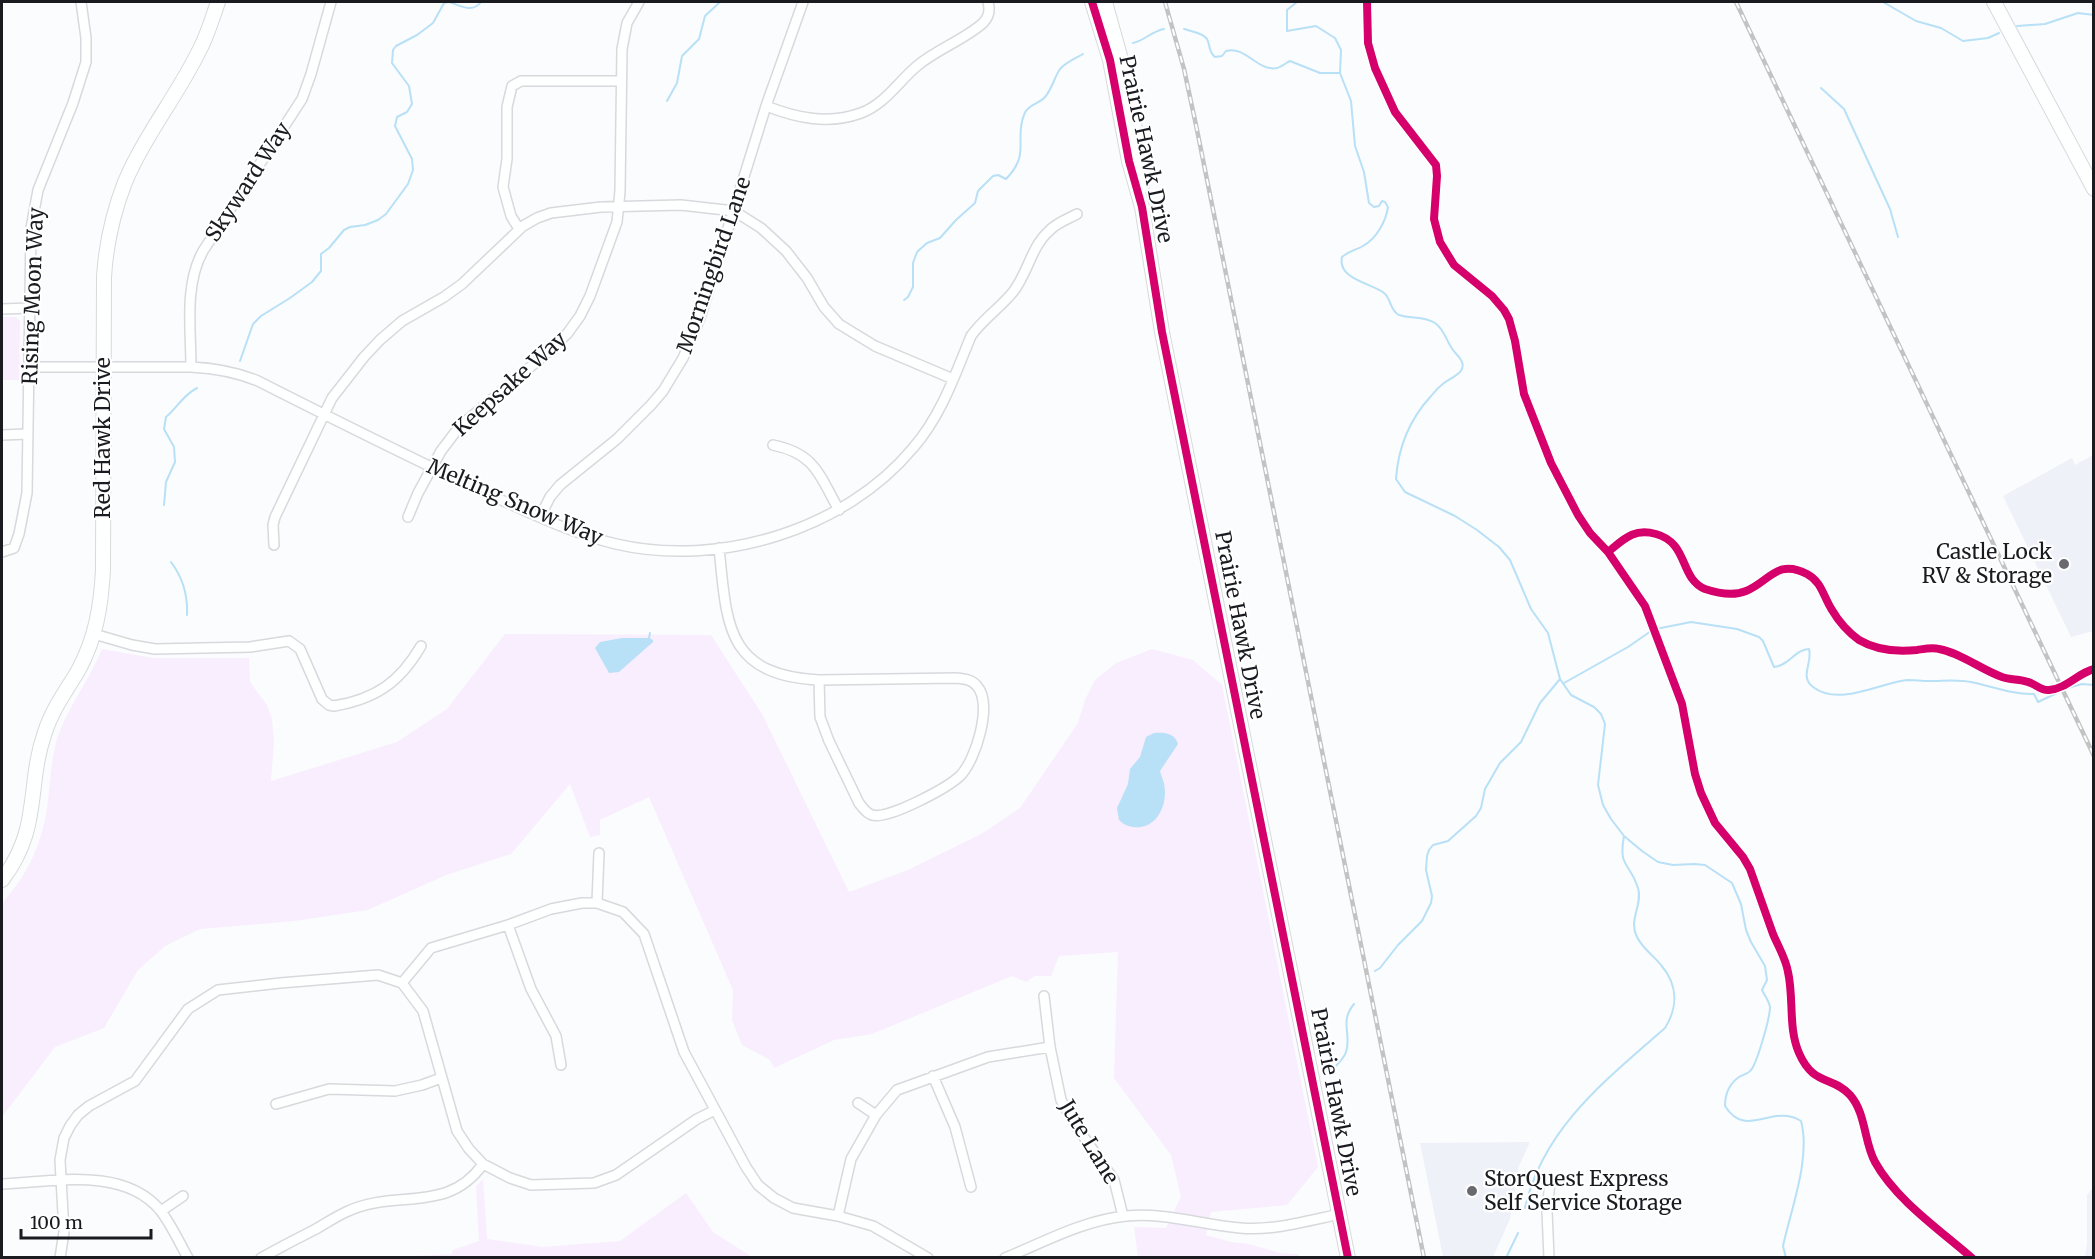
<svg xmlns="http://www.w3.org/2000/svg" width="2095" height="1259" font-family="Merriweather,serif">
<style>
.built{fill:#eff1f9}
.green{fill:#f9eefe}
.water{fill:#b8e0f6}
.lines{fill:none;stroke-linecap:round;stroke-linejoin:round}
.stream{stroke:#b8e0f6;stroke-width:2}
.street-casing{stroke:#d7d9dc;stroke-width:12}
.secondary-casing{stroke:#d7d9dc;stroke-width:16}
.street{stroke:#feffff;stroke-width:9}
.secondary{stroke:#feffff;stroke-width:14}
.rail-casing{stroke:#c3c3c4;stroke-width:4.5}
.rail{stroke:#fff;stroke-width:2;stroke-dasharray:7;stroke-linecap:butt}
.cycleway-casing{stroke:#fff;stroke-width:11}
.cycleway{stroke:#d6006c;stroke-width:8}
.poi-dot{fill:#696a6e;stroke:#fff;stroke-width:2}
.labels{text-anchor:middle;stroke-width:4.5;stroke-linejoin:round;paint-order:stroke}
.street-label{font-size:21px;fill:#1a1b21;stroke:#fff}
.poi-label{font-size:21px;fill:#1a1b21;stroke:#fff;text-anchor:end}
</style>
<rect width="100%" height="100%" fill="#fbfcfd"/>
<!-- built -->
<path class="built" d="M2093,455V631L2071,637L2003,496L2072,458L2075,465Z
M1530,1142L1519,1166L1510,1219L1493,1257H1443L1420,1143Z
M2093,1188V1257H2085L2087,1244V1195Z"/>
<!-- green -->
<path class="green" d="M2,317H16L20,321L19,380H2Z
M505,634L711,635L762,714L849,892L908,870L983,833L1020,808L1078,723L1085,700L1095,680L1116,663L1152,649L1193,660L1222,685L1318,1167L1287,1205L1211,1212L1206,1235L1231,1242L1249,1244L1280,1253L1297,1254L1301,1257H1138L1134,1227L1166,1228L1181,1197L1171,1155L1114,1078L1118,952L1059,956L1051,976H1035L1026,982L1012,976L872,1034L834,1040L774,1068L770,1060L742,1045L732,1020L733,990L649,797L600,820V835L590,837L570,784L511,854L446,875L368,910L294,921L200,929L165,946L138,970L104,1028L55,1047L2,1117V903C29,874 44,839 48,800C51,778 51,757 58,736C69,705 90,679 102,649L153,658H249L250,682L267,705L272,719L274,742L271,781L397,742L447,709Z
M483,1179L487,1239L543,1247L620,1241L686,1193L713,1232L752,1257H393L452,1254L453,1250L479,1241L476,1186Z"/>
<!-- water -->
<path class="water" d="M622,638H649L653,640V642L619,672L609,673L595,648L600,642Z
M1154,733C1164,732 1175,733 1178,744L1160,771C1161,775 1162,777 1163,780C1169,798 1161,824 1141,827C1132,828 1125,826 1119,820L1117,808L1128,784L1130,769L1140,757L1146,737Z"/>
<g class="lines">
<!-- stream -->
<path class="stream" d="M449,2C460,5 472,14 481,2
M1297,2L1287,10V31L1316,26L1335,38L1341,50L1340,73L1351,101L1355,146L1364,172L1369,203L1374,207L1379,206L1382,201L1385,202L1388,207C1386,221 1377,238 1363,246C1356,250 1349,251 1342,257C1337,279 1371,283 1384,293C1391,298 1390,311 1399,315C1411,319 1424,316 1435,323C1445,330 1446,341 1453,350C1455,353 1459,356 1461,360C1468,372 1452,377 1444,383C1440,386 1435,391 1431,396C1410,419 1398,448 1396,479L1405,492L1455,516L1477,530L1499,547L1510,560L1531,609L1548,633L1560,679L1571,695L1594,707L1601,714L1605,724L1598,785L1603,805L1611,819L1624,836L1642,851L1658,862L1673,865L1694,864L1705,865L1732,883L1741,904L1746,930L1751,942L1765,966L1767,980L1762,990C1765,996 1769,1001 1770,1007C1770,1018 1757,1063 1751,1070C1748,1074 1742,1075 1739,1077C1729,1084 1725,1095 1725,1106C1746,1140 1772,1103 1801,1121C1811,1158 1791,1209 1783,1246L1786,1258
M1883,2L1916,21L1941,28L1963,41L1988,38L1999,33
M2017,26L2045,24L2078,13L2094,15
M1184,29C1190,31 1204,33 1207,39C1211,47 1208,51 1215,57L1222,56L1226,51C1245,45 1258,72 1277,68C1281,67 1286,63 1290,61L1320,73H1340
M1133,43C1144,41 1152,31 1164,29
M1821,88L1844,109L1890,209L1898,237
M667,101L677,83L682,56L699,39L705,16L720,2
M904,300L908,297L913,287V263L917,252L927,243L940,238L956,220L975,203L978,191L993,176L998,175L1006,179C1031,154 1014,139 1024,115C1027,105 1039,104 1045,97C1052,89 1054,78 1060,69C1066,62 1076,58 1083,54
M240,361L253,324L261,316L290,298L312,282L321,271V254L329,248L344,230L350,227L365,225L378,220L386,214L408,184L413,170L412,159L395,126L397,117L407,112L412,104L409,86L392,63L393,50L396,46L417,35L433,23L444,3L448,2
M164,505L166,482L175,462L174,447L164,429L166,417C178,407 182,396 197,388
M171,562C183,578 188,595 187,615
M1656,629L1691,622L1737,629L1759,637L1763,641L1774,667C1788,666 1796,649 1809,649C1813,663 1799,676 1813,687C1839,707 1880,683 1907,680C1914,680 1922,681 1930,681C1944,681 1957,679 1971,682C1991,686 2013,695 2034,694L2038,702L2059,692
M649,638L650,633
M1564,683L1628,647L1651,631
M2064,689L2082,684L2094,685
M1375,971L1380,968L1398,945L1422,921L1431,903L1432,896L1426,870L1427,856L1429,850L1433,845L1448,841L1476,816L1481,808L1485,789L1500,763L1521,742L1540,703L1560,679
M1327,1075C1333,1068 1343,1061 1346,1052C1352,1034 1339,1022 1354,1004
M1525,1208C1543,1128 1606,1080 1665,1028C1678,1007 1678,985 1661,965C1653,955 1643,949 1637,937C1628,920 1643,905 1638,888C1630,862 1618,868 1624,836
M1506,1258L1518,1233"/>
<!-- street casing -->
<g class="street-casing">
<path id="street" d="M766,106C797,118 828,125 861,113C885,104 898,82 917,66C937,49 964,40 983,23C989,17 990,9 988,2
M519,229L511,216L503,187L507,159V107L512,86L521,81H621
M2,309L29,308
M30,367H191C214,368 236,372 258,381C329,417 401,453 473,487C520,508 566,532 616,544C719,568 845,530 913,448C941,416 955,375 971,336C983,319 1000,308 1013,292C1028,273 1031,247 1049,231C1056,223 1068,219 1077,214
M191,367C191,330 184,285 203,251L302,99L311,74L331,2
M2,435L28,434
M773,445C816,454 819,475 839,510
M408,517L418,493L441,451L460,426L547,353L567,334L580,316L590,296L617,222L620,191L622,49L627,23L639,2
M540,517L550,497L560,485L617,439L651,405L663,391L683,358L700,318L766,106L803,2
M274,545L273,525L275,517L332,398L364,357L380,340L402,321L444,297L462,284L523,226L537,218L551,213L601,207L681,205L734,211L761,228L786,251L807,278L824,307L839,324L875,346L953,379
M719,548C727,624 725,675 819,680
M2,552L14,548L19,534L27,493L31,228L38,190L73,103L86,62V38L81,2
M94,634L132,645L155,649L250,647L289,641L300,649L322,699L329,705L334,706C376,699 400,682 421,646
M956,678C964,679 971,679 977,686C993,704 976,760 960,776C947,788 888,820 872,815C866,813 862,807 859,803L829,741L820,717L819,680Z
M597,903L599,853
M508,925L531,989L556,1036L561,1065
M402,983L431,948L508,925L551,909L582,903H597L623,912L644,934L684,1052L746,1167L758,1185L774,1198L793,1208L838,1216L873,1226L928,1258
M1044,996L1050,1047L1061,1100L1074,1123L1114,1180L1123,1216
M933,1076L955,1127L971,1187
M858,1103L876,1115
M276,1104L329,1089L395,1091L422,1085L441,1078
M2,1184C52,1182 123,1166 160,1210C171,1224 179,1242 188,1258
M161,1211L183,1196
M838,1216L851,1159L876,1115L897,1090L988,1057L1050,1047
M60,1258L64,1232L60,1160L64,1138L70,1126L78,1115L89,1106L135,1081L188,1009L218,990L280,983L378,975L402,983L423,1011L457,1131L469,1149L483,1164L510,1178L531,1185L594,1183L616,1175L697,1119L715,1110
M261,1258C279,1248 296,1239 314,1230C325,1224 335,1217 346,1212C396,1188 447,1215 483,1164
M1005,1258C1044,1242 1084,1220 1126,1216C1165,1212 1202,1225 1240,1228C1273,1231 1307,1221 1340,1214
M1549,1258L1547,1211L1550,1182"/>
</g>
<!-- secondary casing -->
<g class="secondary-casing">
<path id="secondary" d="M1092,2L1110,60L1129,161L1142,207L1162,332L1348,1258
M1105,2L1125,74L1141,162L1142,186
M1994,2L2094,189
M2,880C42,828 26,786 45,732C52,710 66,691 78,671C96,638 101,606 103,570L104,277C106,244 113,213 125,182C144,137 176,97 198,53C207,37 212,19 218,2"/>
</g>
<!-- street -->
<use href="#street" class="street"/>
<!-- secondary -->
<use href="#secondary" class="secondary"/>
<!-- rail casing -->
<g class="rail-casing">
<path id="rail" d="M1165,2L1184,69L1196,125L1424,1258
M1736,2L2094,756"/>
</g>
<!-- rail -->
<use href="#rail" class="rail"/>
<!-- cycleway casing -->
<g class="cycleway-casing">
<path id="cycleway" d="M1092,2L1110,60L1129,161L1142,207L1162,332L1348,1258
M1367,2L1368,43L1375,68L1395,112L1436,165L1437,176L1434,219L1440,242L1454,265L1492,296L1504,310L1509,319L1515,341L1524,394L1551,463L1578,515L1590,533L1608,552L1645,606L1682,704L1695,774L1701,793L1715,823L1743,857L1750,869C1758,891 1765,912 1773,934C1778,946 1786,959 1788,972C1794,998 1788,1028 1799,1053C1813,1086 1833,1076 1850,1095C1866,1113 1864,1142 1875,1162C1896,1200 1940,1230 1972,1258
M1608,552C1624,539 1633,528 1656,534C1689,543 1679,578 1705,589C1717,593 1734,596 1746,591C1769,582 1777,558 1807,574C1822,582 1823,596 1832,610C1839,622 1848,632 1859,640C1876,650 1898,652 1917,650C1924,649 1932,647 1939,649C1961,653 1980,669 2002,677C2010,680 2020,679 2028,682C2036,684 2041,691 2049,690C2066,689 2078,673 2094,669"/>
</g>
<!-- cycleway -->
<use href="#cycleway" class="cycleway"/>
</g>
<!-- markers -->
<g class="poi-dot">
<circle cx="2064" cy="564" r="6"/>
<circle cx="1472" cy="1191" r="6"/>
</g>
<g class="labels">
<!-- street labels -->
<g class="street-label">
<text transform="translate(1146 149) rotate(78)" y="7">Prairie Hawk Drive</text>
<text transform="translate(248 182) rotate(-57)" y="7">Skyward Way</text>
<text transform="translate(714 265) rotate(-71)" y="7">Morningbird Lane</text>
<text transform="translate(33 296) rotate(-88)" y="7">Rising Moon Way</text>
<text transform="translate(510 384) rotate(-42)" y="7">Keepsake Way</text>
<text transform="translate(103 438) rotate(-90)" y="7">Red Hawk Drive</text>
<text transform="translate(515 502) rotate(23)" y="7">Melting Snow Way</text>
<text transform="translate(1240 625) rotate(79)" y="7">Prairie Hawk Drive</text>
<text transform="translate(1336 1102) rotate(79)" y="7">Prairie Hawk Drive</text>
<text transform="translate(1089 1142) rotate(59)" y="7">Jute Lane</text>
</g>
<!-- poi labels -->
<g class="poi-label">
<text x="2052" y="559">Castle Lock<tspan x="2052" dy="24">RV &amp; Storage</tspan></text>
<text x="1484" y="1186" text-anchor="start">StorQuest Express<tspan x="1484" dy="24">Self Service Storage</tspan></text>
</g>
</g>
<!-- border -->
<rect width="2095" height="1259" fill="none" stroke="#1a1b21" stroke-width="6"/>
<!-- scale -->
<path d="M21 1229v9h130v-9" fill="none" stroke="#1a1b21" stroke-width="3"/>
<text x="30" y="1229" font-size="18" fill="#1a1b21" stroke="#ffffff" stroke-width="4.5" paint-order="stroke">100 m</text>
</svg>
